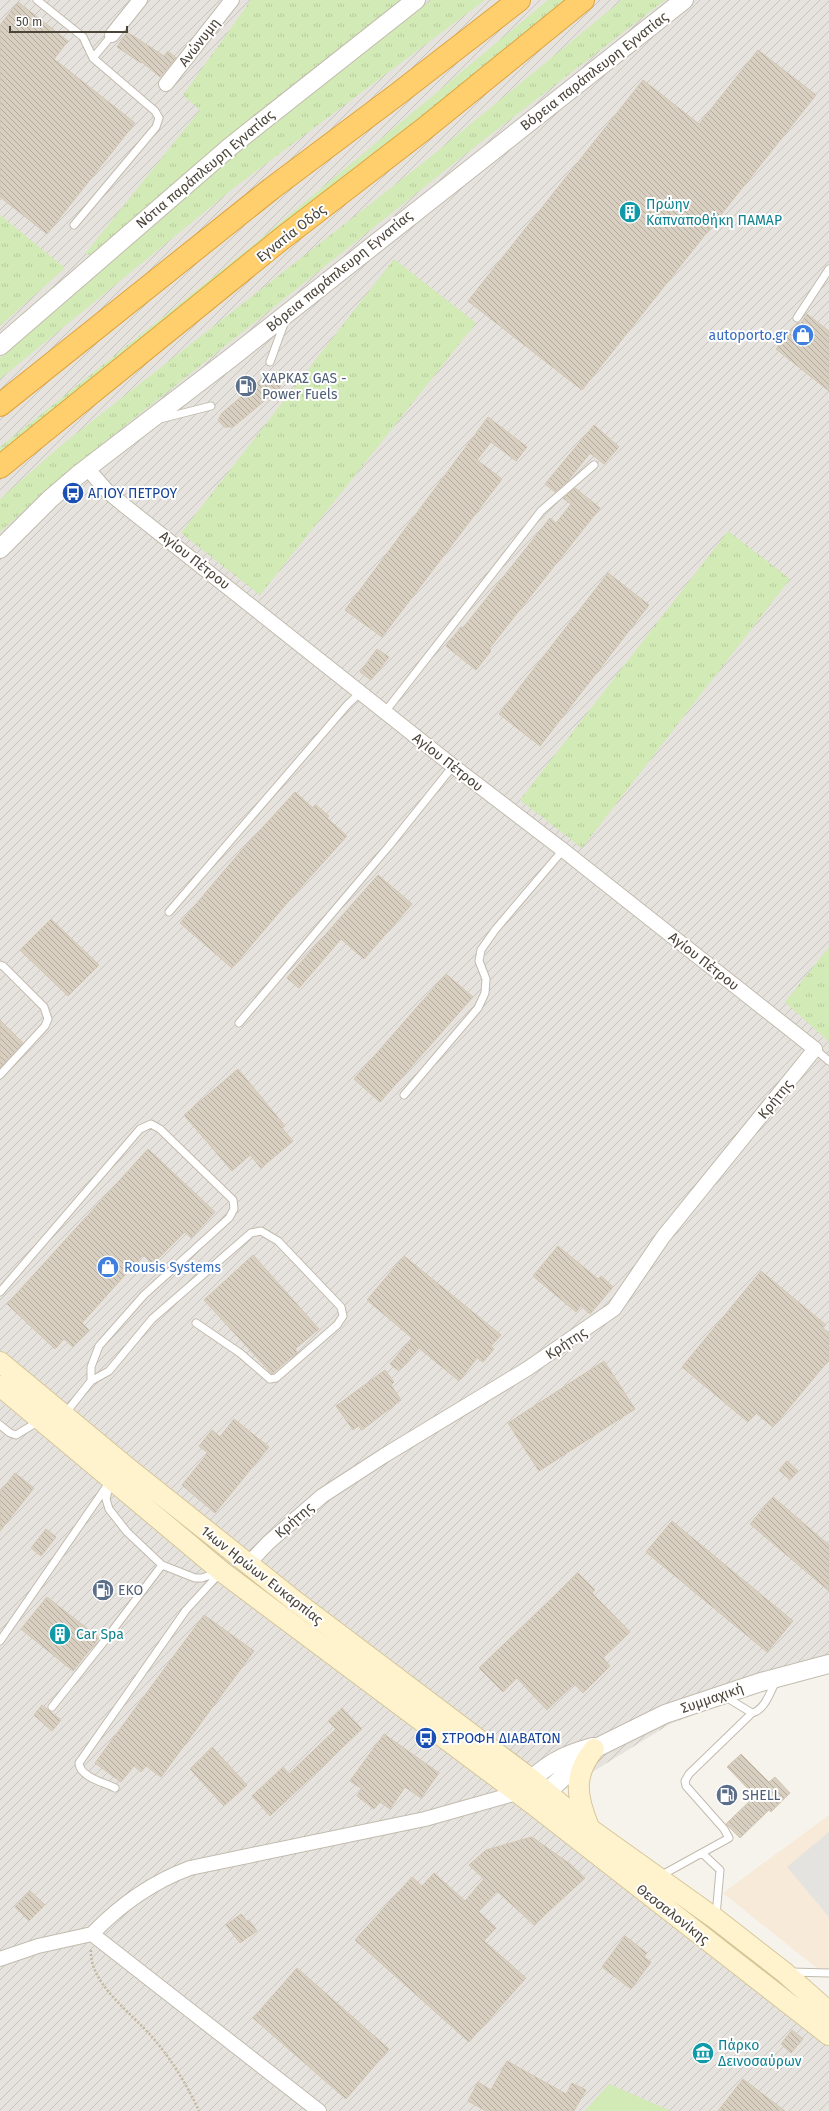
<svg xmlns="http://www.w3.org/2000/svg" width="829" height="2111" font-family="'Fira Sans',sans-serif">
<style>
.commercial{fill:#f7ead8}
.industrial{fill:url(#industrial-furrows)}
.grass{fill:url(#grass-tufts)}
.pitch{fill:#d2eab5}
.parking{fill:#e5e3e0}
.building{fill:url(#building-back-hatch);stroke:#d3c7b4}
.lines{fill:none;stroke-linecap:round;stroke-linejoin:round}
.service-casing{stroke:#c2bbae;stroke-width:9}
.minor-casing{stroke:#c2bbae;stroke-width:16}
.tertiary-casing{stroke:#c2bbae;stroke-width:20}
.secondary-casing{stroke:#d6c79b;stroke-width:22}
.motorway-casing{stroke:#e0a43c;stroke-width:24}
.path{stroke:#c4b79f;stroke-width:2.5;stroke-dasharray:2 2;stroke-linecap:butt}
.service{stroke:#fff;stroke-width:7}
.minor{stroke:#fff;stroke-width:14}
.tertiary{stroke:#fff;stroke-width:18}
.secondary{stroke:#fff3cd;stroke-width:20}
.motorway{stroke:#ffcf6e;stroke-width:22}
.labels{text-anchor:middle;stroke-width:4;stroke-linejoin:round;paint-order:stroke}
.street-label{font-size:14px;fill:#4b4439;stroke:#fff}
.culture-label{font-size:14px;fill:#0d838f;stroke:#fff;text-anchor:start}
.shop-label{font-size:14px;fill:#366cbe;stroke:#fff;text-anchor:end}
.service-label{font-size:14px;fill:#4e5e75;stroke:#fff;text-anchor:start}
.transit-label{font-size:14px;fill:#164399;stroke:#fff;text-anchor:start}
</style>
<defs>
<pattern id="industrial-furrows" width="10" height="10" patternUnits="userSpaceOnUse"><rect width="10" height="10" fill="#e6e2dd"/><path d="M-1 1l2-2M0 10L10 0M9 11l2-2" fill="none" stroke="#c7c3be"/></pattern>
<pattern id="grass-tufts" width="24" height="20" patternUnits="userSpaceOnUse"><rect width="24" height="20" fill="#d2eab5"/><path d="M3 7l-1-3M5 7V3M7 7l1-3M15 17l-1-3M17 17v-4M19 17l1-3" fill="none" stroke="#b6ca9c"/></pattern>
<pattern id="building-back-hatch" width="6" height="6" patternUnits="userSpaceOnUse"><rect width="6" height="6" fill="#d8cfc1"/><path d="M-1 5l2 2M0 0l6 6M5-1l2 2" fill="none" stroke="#b1aa9e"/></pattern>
</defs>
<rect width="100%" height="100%" fill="#f6f3ec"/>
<!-- commercial -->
<path class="commercial" d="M829,1815V1978L723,1893Z"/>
<!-- industrial -->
<path class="industrial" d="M0,0H829V1663L670,1724L547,1800L628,1871L765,1972L829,2023V2111H0Z"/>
<!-- grass -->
<path class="grass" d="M251,0H404L92,255L85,254L200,110L183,95Z
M431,0H485L235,187L0,379V358C138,232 283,114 431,0Z
M548,0H564L277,234L0,455V447L252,246Z
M622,0H665L468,152L82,460L0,532V499L64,443L428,159Z
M0,215L65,268L0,326Z
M394,259L476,323L260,595L181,533Z
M728,531L790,579L582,848L520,800Z
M829,947V1042L785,1002Z"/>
<!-- pitch -->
<path class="pitch" d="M609,2084L671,2111H585Z"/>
<!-- parking -->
<path class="parking" d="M829,1832V1917L787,1867Z"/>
<!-- building -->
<path class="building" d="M18,2L68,41L54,59L135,123L47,234L0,197V25Z
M127,32L164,56L168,51L176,58L160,77L142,62L141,63L117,47Z
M758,50L816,95L582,390L468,301L643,80L699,124Z
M807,314L829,331V391L776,349L797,323H801Z
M269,373H277L282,379L280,388L233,427H224L218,420L222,413Z
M488,417L527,447L516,461L491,442L477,460L502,479L382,637L345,610Z
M594,425L619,447L604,464L590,453L567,482L555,492L545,484Z
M575,488L600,508L489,649L491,651L476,670L446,646L461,627L463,628L550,518L556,523L571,504L563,498Z
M608,573L649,605L540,746L499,714Z
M377,649L389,657L371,680L360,672Z
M295,792L313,808L316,805L329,816L327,818L347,836L293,896L232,968L180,923L240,852Z
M378,875L412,904L364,959L341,939L299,988L287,978Z
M51,919L99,965L68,996L20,950Z
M446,974L473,997L380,1102L354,1079Z
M0,1020L23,1043L0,1068Z
M238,1069L285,1126L282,1128L293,1141L261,1168L250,1155L232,1171L184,1115Z
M148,1149L215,1212L191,1238L185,1232L153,1264L143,1255L82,1323L89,1330L73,1347L64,1339L55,1349L7,1304Z
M558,1246L598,1279L601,1276L613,1287L590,1314L581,1306L576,1312L533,1276Z
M253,1255L319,1329L295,1349L297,1352L272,1374L204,1300Z
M404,1256L501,1335L491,1346L494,1349L483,1362L477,1358L459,1381L419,1348L399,1371L390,1364L412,1338L367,1300Z
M761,1271L826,1325L823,1328L829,1333V1360L773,1427L756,1413L748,1422L682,1367Z
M604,1361L635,1409L539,1471L508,1423Z
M385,1370L394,1382L391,1385L401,1400L362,1430L358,1426L353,1430L336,1406Z
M234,1419L269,1447L215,1513L182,1485L208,1453L199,1446L212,1430L220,1437Z
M787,1461L798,1471L790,1480L779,1470Z
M15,1473L34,1488L0,1531V1492Z
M773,1497L829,1545V1591L750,1524Z
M672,1521L793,1621L767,1652L646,1552Z
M46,1529L56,1537L41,1556L31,1548Z
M578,1573L595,1590L592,1593L630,1632L603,1658L610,1666L583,1693L574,1684L547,1710L517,1678L503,1692L479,1668Z
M47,1597L99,1638L73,1671L21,1629Z
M204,1615L254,1651L161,1777L146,1766L141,1772L134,1766L121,1782L95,1763Z
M42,1705L61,1720L52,1731L34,1715Z
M342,1708L362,1729L270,1816L252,1796L283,1767L289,1774L336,1729L328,1721Z
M384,1734L439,1773L421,1798L405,1787L390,1809L380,1802L374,1809L357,1796L362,1789L350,1781Z
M212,1747L247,1785L224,1806L190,1769Z
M741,1754L769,1782L775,1777L790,1793L771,1812L769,1810L740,1838L726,1824L755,1796L727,1767Z
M532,1837L570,1864L585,1878L534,1925L497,1891L478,1911L496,1928L484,1941L526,1978L469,2042L355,1940L412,1877L422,1886L434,1873L465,1901L484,1879L469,1865L486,1850Z
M30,1891L45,1905L29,1921L15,1907Z
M241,1914L247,1921L249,1920L257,1931L240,1943L226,1925Z
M625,1936L647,1953L644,1957L651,1962L631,1989L602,1967Z
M297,1968L389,2049L346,2099L253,2018Z
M792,2030L803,2039L791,2053L781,2044Z
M507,2061L566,2094L572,2083L586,2090L574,2111H486L468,2101L478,2082L491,2090Z
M743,2079L785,2111H718Z"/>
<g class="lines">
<!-- service casing -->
<g class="service-casing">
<path id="service" d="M37,0L83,37L93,58L155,111L159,118L156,127L74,225
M93,58L112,35
M797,318L829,269
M270,362L285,321
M160,419L211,406
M385,712L541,511L594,465
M169,912L348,704L360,693
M0,965L3,966L44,1007L48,1019L45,1026L0,1075
M239,1023L389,846L453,766
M815,1049L829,1061
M404,1095L478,1008L485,993L486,979L479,961L481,950L495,930L563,850
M0,1292L140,1129L151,1124L160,1129L233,1200L234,1209L229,1218L144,1295L99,1346L91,1367V1381
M64,1415L91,1381L109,1371L152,1319L251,1233L261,1231L278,1241L341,1307L343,1316L337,1325L276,1378L270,1379L240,1353L196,1323
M0,1425L10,1433L16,1435L39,1421
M109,1487L106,1499L109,1509L127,1532L162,1565L195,1578H202L219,1572
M0,1641L111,1480
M724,1696L752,1713C765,1710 770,1692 776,1681
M52,1707L106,1639L162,1565
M115,1788C103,1782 80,1777 79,1763L186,1610L220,1573
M703,1854L720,1870L716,1916
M660,1876L729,1838L724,1829L686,1786L685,1781L689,1774L752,1713
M791,1972L829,1973"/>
</g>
<!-- minor casing -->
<g class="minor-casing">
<path id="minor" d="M112,35L140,0
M166,84L232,0
M87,468L107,491L125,506L453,766L563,850L815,1049L663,1237L614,1309L527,1369L385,1455L322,1496L269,1542L248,1564
M0,1959L38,1946L92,1934
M319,2111L92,1934C120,1905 152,1882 190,1868L425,1819L517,1793"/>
</g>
<!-- tertiary casing -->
<g class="tertiary-casing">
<path id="tertiary" d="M0,346L231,146L416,0
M0,549L50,499L78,475L232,357L684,0
M522,1788C546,1765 560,1756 593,1747
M536,1802L594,1749L665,1714L761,1682L829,1664"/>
</g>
<!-- secondary casing -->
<g class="secondary-casing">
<path id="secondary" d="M0,1362L129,1469L295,1601L531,1779L590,1829L716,1919L784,1972L829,2012
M0,1386L221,1571L534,1805L829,2035
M589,1827C577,1798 572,1776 594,1749"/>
</g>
<!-- motorway casing -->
<g class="motorway-casing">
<path id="motorway" d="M0,405L271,189L399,93L519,0
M0,467L280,240L424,129L583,0"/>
</g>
<!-- path -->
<path class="path" d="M91,1950C89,1984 133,2014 153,2038C172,2060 187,2085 199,2111"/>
<!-- service -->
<use href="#service" class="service"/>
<!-- minor -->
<use href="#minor" class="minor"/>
<!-- tertiary -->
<use href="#tertiary" class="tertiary"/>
<!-- secondary -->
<use href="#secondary" class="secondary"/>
<!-- motorway -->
<use href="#motorway" class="motorway"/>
</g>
<!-- icons -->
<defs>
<g id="building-disc" transform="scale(1.15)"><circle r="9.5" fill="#0f9aa8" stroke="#fff"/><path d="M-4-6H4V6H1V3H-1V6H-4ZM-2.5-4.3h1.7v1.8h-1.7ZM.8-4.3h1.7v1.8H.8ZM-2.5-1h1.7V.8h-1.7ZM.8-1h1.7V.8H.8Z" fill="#fff"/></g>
<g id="shop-disc" transform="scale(1.15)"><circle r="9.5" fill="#3f7fe0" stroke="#fff"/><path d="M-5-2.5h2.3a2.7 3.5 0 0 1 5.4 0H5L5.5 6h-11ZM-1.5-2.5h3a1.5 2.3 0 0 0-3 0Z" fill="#fff"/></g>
<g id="fuel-disc" transform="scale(1.15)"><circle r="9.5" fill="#5c6f8a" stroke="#fff"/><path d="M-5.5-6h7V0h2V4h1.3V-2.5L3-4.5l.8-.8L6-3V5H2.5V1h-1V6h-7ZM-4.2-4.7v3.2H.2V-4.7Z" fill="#fff"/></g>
<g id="bus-disc" transform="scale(1.15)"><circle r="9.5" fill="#1a4fb4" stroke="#fff"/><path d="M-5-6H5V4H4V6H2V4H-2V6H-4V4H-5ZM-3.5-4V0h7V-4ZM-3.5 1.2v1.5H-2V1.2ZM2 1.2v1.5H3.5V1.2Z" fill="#fff"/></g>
<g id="museum-disc" transform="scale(1.15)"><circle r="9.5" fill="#0f9aa8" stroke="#fff"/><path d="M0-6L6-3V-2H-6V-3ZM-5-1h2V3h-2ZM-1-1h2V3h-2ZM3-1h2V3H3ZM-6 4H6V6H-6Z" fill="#fff"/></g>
</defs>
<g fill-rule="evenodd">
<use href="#building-disc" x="630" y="212"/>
<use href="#shop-disc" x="803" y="335"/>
<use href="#fuel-disc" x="246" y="386"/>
<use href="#bus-disc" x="73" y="493"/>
<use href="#shop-disc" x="108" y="1267"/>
<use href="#fuel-disc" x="103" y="1590"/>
<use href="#building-disc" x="60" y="1634"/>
<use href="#bus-disc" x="426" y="1738"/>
<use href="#fuel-disc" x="727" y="1795"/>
<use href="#museum-disc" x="703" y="2053"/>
</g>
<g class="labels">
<!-- street labels -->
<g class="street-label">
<text transform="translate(199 42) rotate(-52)" y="5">Ανώνυμη</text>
<text transform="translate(594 71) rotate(-38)" y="5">Βόρεια παράπλευρη Εγνατίας</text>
<text transform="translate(205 169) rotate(-40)" y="5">Νότια παράπλευρη Εγνατίας</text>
<text transform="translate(291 233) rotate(-38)" y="5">Εγνατία Οδός</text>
<text transform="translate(339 271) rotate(-39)" y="5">Βόρεια παράπλευρη Εγνατίας</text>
<text transform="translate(195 560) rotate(38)" y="5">Αγίου Πέτρου</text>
<text transform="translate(448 762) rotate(38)" y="5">Αγίου Πέτρου</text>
<text transform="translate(704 961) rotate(38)" y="5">Αγίου Πέτρου</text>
<text transform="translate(775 1099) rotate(-51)" y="5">Κρήτης</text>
<text transform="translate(566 1343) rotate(-33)" y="5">Κρήτης</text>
<text transform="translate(294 1520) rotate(-41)" y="5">Κρήτης</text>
<text transform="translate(262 1575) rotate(38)" y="5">14ων Ηρώων Ευκαρπίας</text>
<text transform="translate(712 1698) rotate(-19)" y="5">Συμμαχική</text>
<text transform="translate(673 1914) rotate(38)" y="5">Θεσσαλονίκης</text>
</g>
<!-- culture labels -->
<g class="culture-label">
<text x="646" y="209">Πρώην<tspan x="646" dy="16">Καπναποθήκη ΠΑΜΑΡ</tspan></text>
<text x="76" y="1639">Car Spa</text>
<text x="718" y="2050">Πάρκο<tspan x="718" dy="16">Δεινοσαύρων</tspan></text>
</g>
<!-- shop labels -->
<g class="shop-label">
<text x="788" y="340">autoporto.gr</text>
<text x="124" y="1272" text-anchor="start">Rousis Systems</text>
</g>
<!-- service labels -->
<g class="service-label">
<text x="262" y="383">ΧΑΡΚΑΣ GAS -<tspan x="262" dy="16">Power Fuels</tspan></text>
<text x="118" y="1595">ΕΚΟ</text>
<text x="742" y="1800">SHELL</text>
</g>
<!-- transit labels -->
<g class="transit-label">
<text x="88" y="498">ΑΓΙΟΥ ΠΕΤΡΟΥ</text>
<text x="442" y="1743">ΣΤΡΟΦΗ ΔΙΑΒΑΤΩΝ</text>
</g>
</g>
<!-- scale -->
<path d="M10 26v6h117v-6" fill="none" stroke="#4b4439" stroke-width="2"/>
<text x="16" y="26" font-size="12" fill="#4b4439" stroke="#ffffff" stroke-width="3" paint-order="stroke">50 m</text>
</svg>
